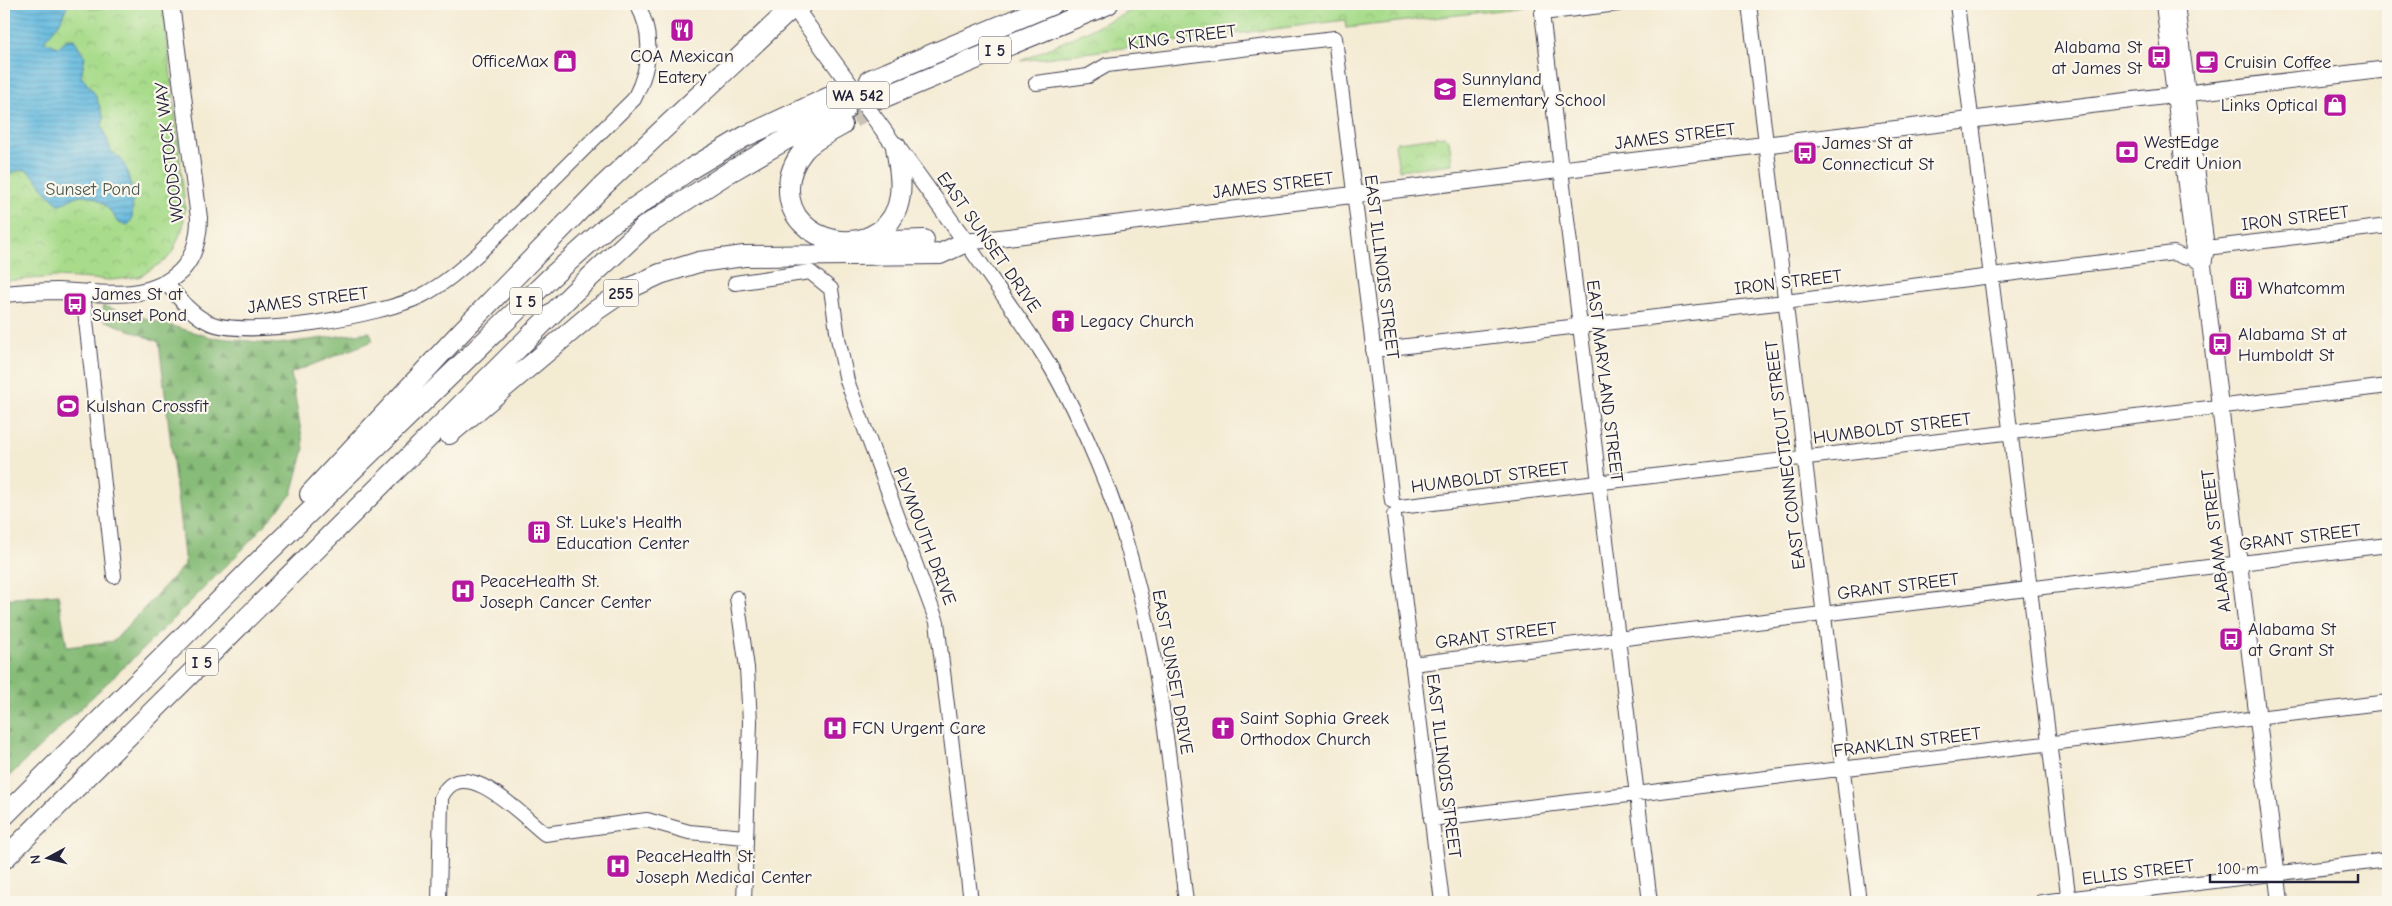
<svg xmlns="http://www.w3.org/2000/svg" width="2392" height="906" font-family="'Comic Neue',sans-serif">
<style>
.forest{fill:url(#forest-firs);stroke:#546f59}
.park{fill:url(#park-crowns);stroke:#657f63}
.water{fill:url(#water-rules);stroke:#426e8d}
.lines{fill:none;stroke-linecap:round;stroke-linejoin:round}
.highway-tunnel{stroke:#cac3b5;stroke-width:20;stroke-dasharray:20 10;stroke-linecap:butt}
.minor-casing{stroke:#424052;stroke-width:16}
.major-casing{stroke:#424052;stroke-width:18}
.highway-casing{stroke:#424052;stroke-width:22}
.minor{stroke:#fff;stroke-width:14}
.major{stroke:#fff;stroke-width:16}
.highway{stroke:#fff;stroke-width:20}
.major-bridge-casing{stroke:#424052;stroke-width:18;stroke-linecap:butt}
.major-bridge{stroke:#fff;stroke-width:16}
.labels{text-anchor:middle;stroke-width:4.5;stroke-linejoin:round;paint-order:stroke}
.shield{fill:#fbf7ec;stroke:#636270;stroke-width:1}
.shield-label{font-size:16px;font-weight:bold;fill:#22223b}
.street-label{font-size:18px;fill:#22223b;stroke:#fbf7ec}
.poi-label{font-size:18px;fill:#22223b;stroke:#fbf7ec;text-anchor:start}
.park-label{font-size:18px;fill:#4a5a53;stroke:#fbf7ec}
</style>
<defs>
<pattern id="forest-firs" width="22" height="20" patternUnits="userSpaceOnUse" patternTransform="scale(1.25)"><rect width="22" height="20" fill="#86bc77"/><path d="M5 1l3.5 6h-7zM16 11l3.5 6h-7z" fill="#6d9863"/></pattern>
<pattern id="park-crowns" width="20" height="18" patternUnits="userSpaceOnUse" patternTransform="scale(1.25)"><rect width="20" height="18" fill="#a8dc8b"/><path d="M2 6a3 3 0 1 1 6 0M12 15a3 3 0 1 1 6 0" fill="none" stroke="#90bc79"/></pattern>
<pattern id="water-rules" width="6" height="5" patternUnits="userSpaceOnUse" patternTransform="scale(1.25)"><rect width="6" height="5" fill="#62b9df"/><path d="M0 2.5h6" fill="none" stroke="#5096b6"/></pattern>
</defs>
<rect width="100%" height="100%" fill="#fbf7ec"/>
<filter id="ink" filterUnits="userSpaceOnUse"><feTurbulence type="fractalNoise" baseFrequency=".02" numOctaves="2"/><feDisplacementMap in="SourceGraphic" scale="10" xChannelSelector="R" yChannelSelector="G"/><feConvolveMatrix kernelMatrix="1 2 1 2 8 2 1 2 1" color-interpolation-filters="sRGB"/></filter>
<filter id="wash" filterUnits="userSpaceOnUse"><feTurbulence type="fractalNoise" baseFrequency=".0096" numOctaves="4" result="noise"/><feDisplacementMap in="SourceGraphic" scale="20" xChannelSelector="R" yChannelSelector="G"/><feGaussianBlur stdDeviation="1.12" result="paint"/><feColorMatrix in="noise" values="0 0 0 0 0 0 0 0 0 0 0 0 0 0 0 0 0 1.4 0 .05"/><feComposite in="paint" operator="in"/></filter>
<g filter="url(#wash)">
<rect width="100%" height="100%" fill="#f4ebd3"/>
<!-- forest -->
<path class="forest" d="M103,306L210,337L278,344L370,332L373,341L291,373L304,449L292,494L242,550L149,643L4,781V599L58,594L67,647L114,641L185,564L159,342L104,320Z"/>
<!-- park -->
<path class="park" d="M4,4H88L90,9L138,4H163L185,206L183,227L173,251L167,259L139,277L111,280L56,277L4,281Z
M1146,4H1529L1526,7L1346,28L1345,20L1021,61Z
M1445,136L1449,140L1452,164L1399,170L1395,145L1397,142Z"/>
<!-- water -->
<path class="water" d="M4,4H68L60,22L44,41L58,47L66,40L74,39L85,57L81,76L95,94L104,118L102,126L111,151L121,159L127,170L133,197L132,219L128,225L118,223C111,210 99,195 81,195C74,196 66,203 59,204C45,195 40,179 26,170L15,171L4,180Z"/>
</g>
<g filter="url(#ink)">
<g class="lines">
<!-- highway-tunnel -->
<path class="highway-tunnel" d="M852,119L882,98"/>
<!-- minor casing -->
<g class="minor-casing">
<path id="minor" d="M1618,4L1542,13L1650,902
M1749,4L1859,902
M1957,4L2069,902
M2388,4V6
M1036,83L1088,76L1107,65L1335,38L1392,501
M966,242C989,276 1014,310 1037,345C1061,381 1080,422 1097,462C1157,601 1168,754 1186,902
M2206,248L2388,226
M166,283C178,297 191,314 208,322C245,340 383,315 421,296C443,285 461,269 479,253L634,99C650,68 655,36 637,4
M735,283L810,272L831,289L838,338L847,381L937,622L971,902
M83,293L114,576
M1373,350L1785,302L2174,253L2183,257L2190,256L2203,265
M1400,507L2388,386
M1394,515L1442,902
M737,598L747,668L750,722L744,902
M1412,664L2388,545
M1431,819L2388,702
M439,902L441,798C462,750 523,817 545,834L647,820L689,832L745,837
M2041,902L2388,860"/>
</g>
<!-- major casing -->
<g class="major-casing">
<path id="major" d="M792,4L824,49
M2164,4L2194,250L2203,265
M2176,4L2206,248L2203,265L2280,902
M897,147L966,242L2388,69
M4,294C22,292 39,291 57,291C100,292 147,304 181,271C195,256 199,238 199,218L171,4"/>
</g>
<!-- highway casing -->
<g class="highway-casing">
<path id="highway" d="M870,80L1053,4
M882,98L1108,4
M842,125C830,132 814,139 804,150C795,161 789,174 789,188C787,246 877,262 897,208C904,188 899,166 896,147
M860,242L924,240
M449,434L595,311L626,290L660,274L699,262L744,256L940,254L966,242
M310,494L461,332L603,186L793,7L802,4
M4,816L259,561L550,278L608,226L692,168L744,137L834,95
M4,859L400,466L573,293L644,227L728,173L785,140L845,110"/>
</g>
<!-- minor -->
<use href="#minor" class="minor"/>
<!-- major -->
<use href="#major" class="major"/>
<!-- highway -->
<use href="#highway" class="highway"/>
<!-- major-bridge casing -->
<g class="major-bridge-casing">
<path id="major-bridge" d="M824,49L892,142"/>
</g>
<!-- major-bridge -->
<use href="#major-bridge" class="major-bridge"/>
</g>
</g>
<!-- icons -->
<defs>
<g id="restaurant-square" transform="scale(1.25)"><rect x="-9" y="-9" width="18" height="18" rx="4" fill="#b5179e" stroke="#fbf7ec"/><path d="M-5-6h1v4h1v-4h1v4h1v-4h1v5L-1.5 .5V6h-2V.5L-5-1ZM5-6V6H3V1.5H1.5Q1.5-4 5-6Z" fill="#fff"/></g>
<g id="bus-square" transform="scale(1.25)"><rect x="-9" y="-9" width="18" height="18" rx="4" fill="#b5179e" stroke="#fbf7ec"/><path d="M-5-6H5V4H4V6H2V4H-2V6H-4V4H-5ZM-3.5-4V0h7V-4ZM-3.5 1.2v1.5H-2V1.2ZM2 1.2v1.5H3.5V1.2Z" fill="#fff"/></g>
<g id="shop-square" transform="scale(1.25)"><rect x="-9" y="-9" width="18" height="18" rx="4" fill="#b5179e" stroke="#fbf7ec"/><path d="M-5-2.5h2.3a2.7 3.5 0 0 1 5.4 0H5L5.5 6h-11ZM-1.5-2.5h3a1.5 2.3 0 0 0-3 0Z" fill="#fff"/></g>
<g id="cafe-square" transform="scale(1.25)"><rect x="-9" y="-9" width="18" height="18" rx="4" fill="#b5179e" stroke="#fbf7ec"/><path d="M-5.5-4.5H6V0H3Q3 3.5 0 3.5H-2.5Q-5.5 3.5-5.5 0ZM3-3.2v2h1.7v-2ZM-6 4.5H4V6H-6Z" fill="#fff"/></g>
<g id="school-square" transform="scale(1.25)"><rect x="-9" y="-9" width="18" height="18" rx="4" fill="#b5179e" stroke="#fbf7ec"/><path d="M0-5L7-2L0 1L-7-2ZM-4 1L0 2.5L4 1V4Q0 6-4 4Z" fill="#fff"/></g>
<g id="bank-square" transform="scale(1.25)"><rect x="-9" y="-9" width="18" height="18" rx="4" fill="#b5179e" stroke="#fbf7ec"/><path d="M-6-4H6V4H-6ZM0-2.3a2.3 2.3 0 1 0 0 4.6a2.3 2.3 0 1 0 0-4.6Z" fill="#fff"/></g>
<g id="building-square" transform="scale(1.25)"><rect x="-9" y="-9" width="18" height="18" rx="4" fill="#b5179e" stroke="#fbf7ec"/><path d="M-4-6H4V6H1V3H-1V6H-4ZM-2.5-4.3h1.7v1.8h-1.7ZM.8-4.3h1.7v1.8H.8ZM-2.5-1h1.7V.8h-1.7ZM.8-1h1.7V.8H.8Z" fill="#fff"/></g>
<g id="church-square" transform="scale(1.25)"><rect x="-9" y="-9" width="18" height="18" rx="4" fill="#b5179e" stroke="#fbf7ec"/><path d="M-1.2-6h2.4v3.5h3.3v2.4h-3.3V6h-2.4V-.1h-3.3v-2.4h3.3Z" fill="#fff"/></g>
<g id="stadium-square" transform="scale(1.25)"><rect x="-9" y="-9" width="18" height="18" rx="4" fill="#b5179e" stroke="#fbf7ec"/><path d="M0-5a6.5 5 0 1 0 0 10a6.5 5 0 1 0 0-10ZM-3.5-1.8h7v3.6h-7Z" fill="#fff"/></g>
<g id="hospital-square" transform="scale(1.25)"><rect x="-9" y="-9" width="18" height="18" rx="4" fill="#b5179e" stroke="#fbf7ec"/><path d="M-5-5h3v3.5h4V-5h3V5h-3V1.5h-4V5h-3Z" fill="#fff"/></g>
</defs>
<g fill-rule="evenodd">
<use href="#restaurant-square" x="682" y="30"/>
<use href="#bus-square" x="2159" y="57"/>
<use href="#shop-square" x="565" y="61"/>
<use href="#cafe-square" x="2207" y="62"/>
<use href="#school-square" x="1445" y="89"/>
<use href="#shop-square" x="2335" y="105"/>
<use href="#bank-square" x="2127" y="152"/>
<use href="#bus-square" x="1805" y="153"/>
<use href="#building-square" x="2241" y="288"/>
<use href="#bus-square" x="75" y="304"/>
<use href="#church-square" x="1063" y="321"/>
<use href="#bus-square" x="2220" y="344"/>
<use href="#stadium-square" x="68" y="406"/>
<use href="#building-square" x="539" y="532"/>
<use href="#hospital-square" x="463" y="591"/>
<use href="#bus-square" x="2231" y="639"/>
<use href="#hospital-square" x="835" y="728"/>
<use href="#church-square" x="1223" y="728"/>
<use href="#hospital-square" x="618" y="866"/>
</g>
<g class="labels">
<!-- shield labels -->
<g class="shield">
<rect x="979" y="36.5" width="32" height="27" rx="4"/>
<rect x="827" y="81.5" width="62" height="27" rx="4"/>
<rect x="603.5" y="279.5" width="35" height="27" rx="4"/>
<rect x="510" y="287.5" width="32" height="27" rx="4"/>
<rect x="186" y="648.5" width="32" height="27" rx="4"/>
</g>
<g class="shield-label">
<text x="995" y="56">I 5</text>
<text x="858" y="101">WA 542</text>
<text x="621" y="299">255</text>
<text x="526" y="307">I 5</text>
<text x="202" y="668">I 5</text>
</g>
<!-- street labels -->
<g class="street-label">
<text transform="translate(1182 37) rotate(-7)" y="6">KING STREET</text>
<text transform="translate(1675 136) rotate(-7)" y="6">JAMES STREET</text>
<text transform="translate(169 152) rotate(-97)" y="6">WOODSTOCK WAY</text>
<text transform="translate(1273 185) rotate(-7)" y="6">JAMES STREET</text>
<text transform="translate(2295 218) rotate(-7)" y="6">IRON STREET</text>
<text transform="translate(989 242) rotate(55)" y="6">EAST SUNSET DRIVE</text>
<text transform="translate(1382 267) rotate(83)" y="6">EAST ILLINOIS STREET</text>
<text transform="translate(1788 282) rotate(-7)" y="6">IRON STREET</text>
<text transform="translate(308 300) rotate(-7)" y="6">JAMES STREET</text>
<text transform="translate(1605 381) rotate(83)" y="6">EAST MARYLAND STREET</text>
<text transform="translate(1892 428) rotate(-7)" y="6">HUMBOLDT STREET</text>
<text transform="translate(1785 455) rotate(-97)" y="6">EAST CONNECTICUT STREET</text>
<text transform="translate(1490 477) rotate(-7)" y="6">HUMBOLDT STREET</text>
<text transform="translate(925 536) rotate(69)" y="6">PLYMOUTH DRIVE</text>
<text transform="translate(2300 537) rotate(-7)" y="6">GRANT STREET</text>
<text transform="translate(2216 541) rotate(-97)" y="6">ALABAMA STREET</text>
<text transform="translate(1898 586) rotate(-7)" y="6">GRANT STREET</text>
<text transform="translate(1496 635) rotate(-7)" y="6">GRANT STREET</text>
<text transform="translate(1173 672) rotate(80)" y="6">EAST SUNSET DRIVE</text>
<text transform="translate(1907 742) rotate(-7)" y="6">FRANKLIN STREET</text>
<text transform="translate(1444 766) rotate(83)" y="6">EAST ILLINOIS STREET</text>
<text transform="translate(2138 872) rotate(-7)" y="6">ELLIS STREET</text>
</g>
<!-- poi labels -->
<g class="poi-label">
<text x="2142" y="53" text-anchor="end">Alabama St<tspan x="2142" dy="21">at James St</tspan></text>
<text x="682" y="62" text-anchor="middle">COA Mexican<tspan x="682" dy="21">Eatery</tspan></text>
<text x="548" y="67" text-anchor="end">OfficeMax</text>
<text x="2224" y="68">Cruisin Coffee</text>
<text x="1462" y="85">Sunnyland<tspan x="1462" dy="21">Elementary School</tspan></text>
<text x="2318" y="111" text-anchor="end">Links Optical</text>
<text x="2144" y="148">WestEdge<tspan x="2144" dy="21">Credit Union</tspan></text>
<text x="1822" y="149">James St at<tspan x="1822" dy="21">Connecticut St</tspan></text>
<text x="2258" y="294">Whatcomm</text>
<text x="92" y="300">James St at<tspan x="92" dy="21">Sunset Pond</tspan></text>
<text x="1080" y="327">Legacy Church</text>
<text x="2238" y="340">Alabama St at<tspan x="2238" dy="21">Humboldt St</tspan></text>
<text x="86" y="412">Kulshan Crossfit</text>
<text x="556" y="528">St. Luke's Health<tspan x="556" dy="21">Education Center</tspan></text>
<text x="480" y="587">PeaceHealth St.<tspan x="480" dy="21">Joseph Cancer Center</tspan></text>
<text x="2248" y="635">Alabama St<tspan x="2248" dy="21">at Grant St</tspan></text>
<text x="1240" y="724">Saint Sophia Greek<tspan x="1240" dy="21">Orthodox Church</tspan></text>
<text x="852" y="734">FCN Urgent Care</text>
<text x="636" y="862">PeaceHealth St.<tspan x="636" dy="21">Joseph Medical Center</tspan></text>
</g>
<!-- park labels -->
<g class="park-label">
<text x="93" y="195">Sunset Pond</text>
</g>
</g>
<!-- margin -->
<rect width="2392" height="906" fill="none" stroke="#fbf7ec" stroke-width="20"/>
<!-- north arrow -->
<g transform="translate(48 858) rotate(263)" stroke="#fbf7ec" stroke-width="4" paint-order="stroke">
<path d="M0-4L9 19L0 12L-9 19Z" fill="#22223b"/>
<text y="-8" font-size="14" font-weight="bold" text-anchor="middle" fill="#22223b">N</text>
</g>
<!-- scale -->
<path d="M2210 874v8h148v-8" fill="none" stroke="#22223b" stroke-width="2.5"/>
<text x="2217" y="874" font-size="15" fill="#22223b" stroke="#fbf7ec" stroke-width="4" paint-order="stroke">100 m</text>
</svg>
